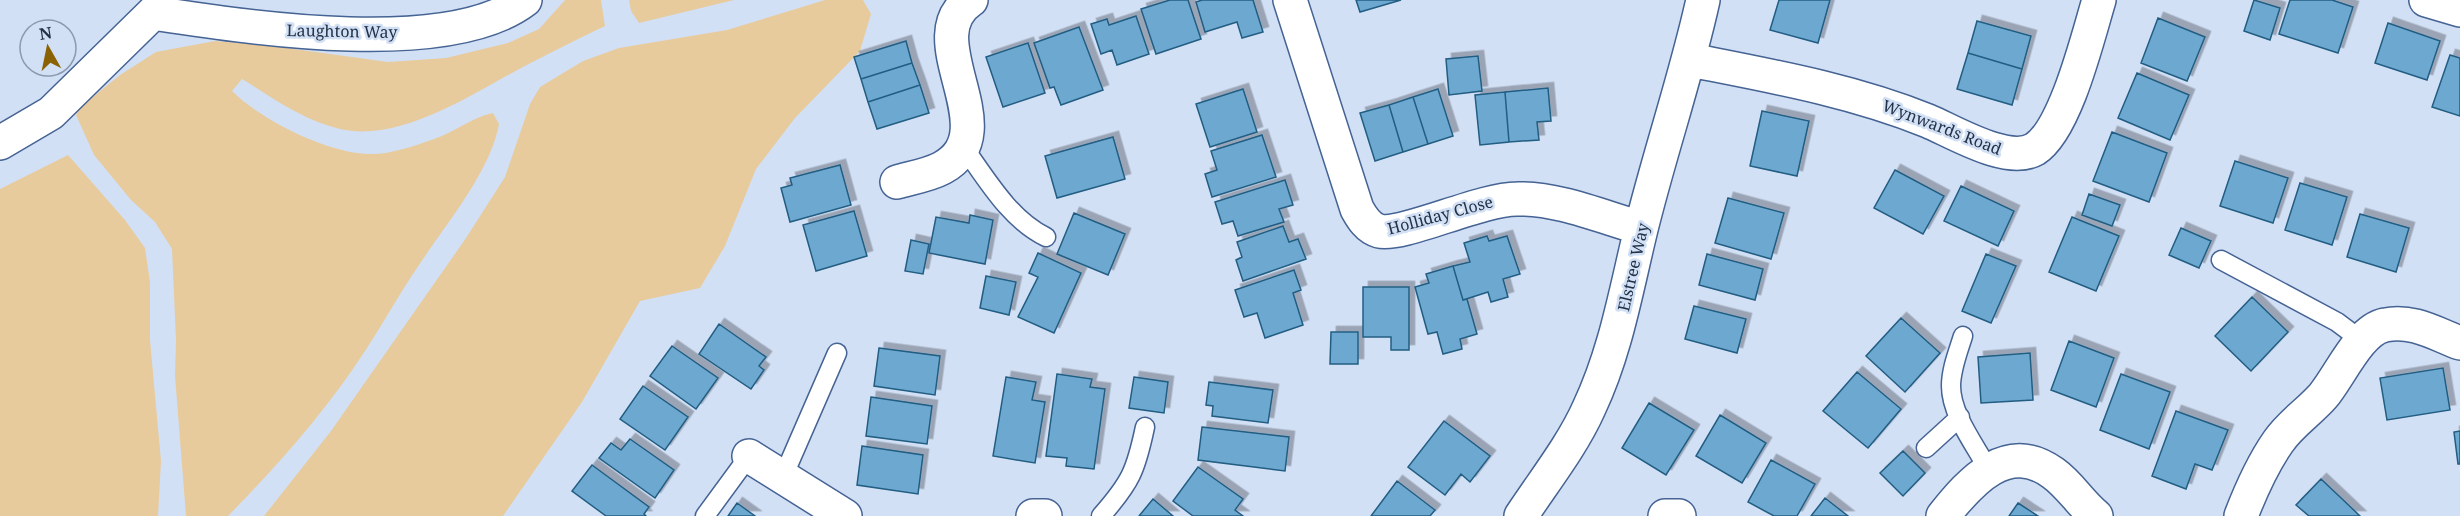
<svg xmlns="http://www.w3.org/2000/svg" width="2460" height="516" font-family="'Noto Serif',serif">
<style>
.green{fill:#e7cb9d}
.building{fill:#6da8d0;stroke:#225d82;stroke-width:1.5;filter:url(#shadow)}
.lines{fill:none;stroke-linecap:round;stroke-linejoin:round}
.service-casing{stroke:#456393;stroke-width:21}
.minor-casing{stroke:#456393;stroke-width:36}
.service{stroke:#fff;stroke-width:18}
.minor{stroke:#fff;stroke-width:33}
.labels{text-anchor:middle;stroke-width:5;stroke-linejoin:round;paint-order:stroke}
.street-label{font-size:16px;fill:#233146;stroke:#d2e0f6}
</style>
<defs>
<filter id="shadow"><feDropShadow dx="5.5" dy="-5.5" stdDeviation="0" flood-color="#0004"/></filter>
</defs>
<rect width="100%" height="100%" fill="#d2e0f6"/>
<!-- green -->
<path class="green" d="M565,0H601L605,26C577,39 550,53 523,67C472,94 400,143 340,129C304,121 273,98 242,79L232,91C261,120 327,153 368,154C389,155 414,146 434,139C455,132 472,117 493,113L499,124C491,170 447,223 421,262C401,291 384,322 365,351C326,411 278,465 228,516H186L175,376L176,341L172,249L155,222L131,200L94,155L76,115L79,108L120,75L156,52L215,41L265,45L388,62L446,58L508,43L539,29Z
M629,0H734L639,23L631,11Z
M825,0H863L871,14L860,51L795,118L756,169L725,246L700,288L640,301L582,402L503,516H264L331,431L466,238L505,177L530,104L540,87L583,61L619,48L727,30Z
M68,155L125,220L145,248L150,282V340L161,461L158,516H0V189Z"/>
<!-- building -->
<path class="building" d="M1170,0H1188L1201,39L1156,54L1141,9Z
M1202,0H1253L1263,32L1242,38L1237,22L1205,32L1196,2Z
M1356,0H1401L1360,12Z
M1779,0H1830L1818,43L1770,30Z
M2254,0L2280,8L2270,40L2244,31Z
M2290,0H2332L2353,7L2338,53L2279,34Z
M1136,16L1149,54L1117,65L1112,50L1101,54L1091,24L1107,19L1109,25Z
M2158,18L2205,37L2187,81L2141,63Z
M1977,21L2031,36L2022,69L1968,53Z
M2388,23L2440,41L2427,80L2375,63Z
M1079,27L1103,90L1061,105L1054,87L1050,88L1034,43Z
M906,41L912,63L861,79L854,57Z
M1028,43L1045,93L1003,107L986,57Z
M1968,53L2022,69L2012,105L1957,89Z
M2450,55L2460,58V116L2432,107Z
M1478,56L1482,91L1449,95L1446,59Z
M912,63L920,85L868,102L861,79Z
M2137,73L2189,95L2170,140L2118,118Z
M920,85L929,113L877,129L868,102Z
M1548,88L1551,121L1537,122L1539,140L1509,142L1505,92Z
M1243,89L1257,132L1210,147L1196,104Z
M1438,89L1453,136L1428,144L1413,97Z
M1505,92L1509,142L1480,145L1475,95Z
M1413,97L1428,144L1403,152L1389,105Z
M1389,105L1403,152L1375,161L1360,113Z
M1762,111L1809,121L1797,176L1750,166Z
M2112,132L2167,153L2149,202L2093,181Z
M1262,135L1276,177L1212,197L1205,174L1217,170L1211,151Z
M1113,137L1125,179L1057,198L1045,156Z
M2235,161L2288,178L2273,223L2220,206Z
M840,165L851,205L790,222L781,188L792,185L790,178Z
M1895,170L1944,196L1923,234L1874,208Z
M1285,180L1293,205L1279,209L1284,222L1238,236L1233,221L1222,224L1215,202Z
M2300,183L2347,197L2332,245L2285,230Z
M1961,186L2014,211L1998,246L1944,221Z
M2089,194L2120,205L2112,226L2082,215Z
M1728,198L1784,213L1771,259L1715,243Z
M854,211L867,256L816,271L803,225Z
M1074,213L1125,234L1108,275L1057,254Z
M2360,214L2409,228L2396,272L2347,257Z
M970,215L993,220L985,264L929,253L936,217L969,223Z
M2072,217L2119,236L2096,291L2049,272Z
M1283,226L1289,242L1298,239L1306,259L1243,281L1236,260L1242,257L1237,242Z
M2181,228L2211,241L2199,268L2169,255Z
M1487,236L1489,241L1507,236L1520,274L1503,279L1508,297L1491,302L1488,292L1463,300L1453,266L1470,262L1464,243Z
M911,240L929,244L923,274L905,271Z
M1038,253L1081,273L1054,333L1018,317L1038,277L1029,273Z
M1707,254L1763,269L1755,300L1699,285Z
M1986,254L2016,266L1991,323L1962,311Z
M1453,266L1463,300L1467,299L1477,334L1460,339L1462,349L1443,354L1437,332L1428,334L1415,287L1429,283L1426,274Z
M1294,270L1301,290L1293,293L1303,325L1265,338L1257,313L1244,317L1235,290Z
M986,276L1016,282L1009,315L980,308Z
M1363,287H1409V350H1391V337H1363Z
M2252,297L2288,332L2251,371L2215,336Z
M1694,306L1746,319L1737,353L1685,339Z
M1901,318L1940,353L1905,392L1866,356Z
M719,324L766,357L759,366L764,370L751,389L699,354Z
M1331,332H1358V364H1330Z
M2069,341L2114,358L2096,407L2051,390Z
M672,346L718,378L696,409L650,376Z
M879,348L940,356L935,395L874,386Z
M2030,353L2033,400L1981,403L1978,357Z
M2443,368L2450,410L2387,420L2380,378Z
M1857,372L1901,409L1868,448L1823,411Z
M1057,374L1092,379L1090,387L1105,389L1094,469L1066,466L1067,458L1046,456Z
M2121,374L2170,392L2149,449L2100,430Z
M1006,377L1036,382L1032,400L1045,402L1035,463L993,456Z
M1134,377L1168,382L1164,413L1129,408Z
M1209,382L1273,390L1268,423L1212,416L1213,406L1206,405Z
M643,386L688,417L665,450L620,419Z
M871,397L932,406L927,444L866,436Z
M1649,403L1694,430L1666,475L1622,448Z
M2176,411L2228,430L2212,470L2195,464L2186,489L2152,476Z
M1720,415L1766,443L1742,483L1696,456Z
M1444,421L1490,456L1470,482L1461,474L1445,495L1408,467Z
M1202,427L1289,437L1285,471L1198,460Z
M2460,431V464H2458L2454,432Z
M630,439L674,470L655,498L599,458L611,443L621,450Z
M862,446L923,455L918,494L857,485Z
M1903,451L1925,473L1903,496L1880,473Z
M1771,460L1815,484L1797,516H1774L1748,502Z
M592,465L649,507L644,514L646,516H606L572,491Z
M1198,467L1243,499L1235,510L1243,516H1193L1173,501Z
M2321,479L2339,496L2360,516H2309L2296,505Z
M1397,481L1435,510L1430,516H1371Z
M1825,498L1848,516H1811Z
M1153,499L1173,516H1139Z
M737,503L755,516H728Z
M2018,503L2038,516H2009Z"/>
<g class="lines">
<!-- service casing -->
<g class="service-casing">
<path id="service" d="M962,145C986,178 1009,219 1046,237
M2221,260L2337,322L2361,340
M1963,336C1958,352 1951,369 1951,386C1951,415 1976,446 1989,471
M1926,448L1960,417
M783,477L837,353
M705,516L749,456
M1101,516C1131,482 1136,470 1145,427"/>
</g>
<!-- minor casing -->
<g class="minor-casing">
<path id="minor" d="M1290,0L1357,209C1362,218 1368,228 1379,231C1402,237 1480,199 1517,199C1558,198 1602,217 1641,228
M2426,0L2460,10
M153,13C246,27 448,59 525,0
M1690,60C1771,76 1851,90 1928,121C1954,132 2008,165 2035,149C2066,129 2088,36 2099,0
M0,143L51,113L153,13
M897,182C911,178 929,175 942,168C1010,131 913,38 971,0
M749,456L845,516
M1033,516H1045
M1521,516C1544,481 1572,446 1589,408C1616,351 1626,290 1641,229C1660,152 1686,77 1703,0
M1665,516H1679
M1943,516C1971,481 2007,440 2053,473C2070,485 2080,503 2096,516
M2241,516C2251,490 2262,465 2278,442C2290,424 2309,412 2323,396C2340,376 2359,330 2385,325C2412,319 2436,334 2460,343"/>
</g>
<!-- service -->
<use href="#service" class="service"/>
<!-- minor -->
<use href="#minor" class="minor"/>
</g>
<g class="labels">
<!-- street labels -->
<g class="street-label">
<text transform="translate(342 31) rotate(1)" y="6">Laughton Way</text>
<text transform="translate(1942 127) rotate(21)" y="6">Wynwards Road</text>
<text transform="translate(1440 215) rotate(-15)" y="6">Holliday Close</text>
<text transform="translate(1633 267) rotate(-77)" y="6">Elstree Way</text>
</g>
</g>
<!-- north arrow -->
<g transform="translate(48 48) rotate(351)"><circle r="28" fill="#d2e0f6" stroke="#8c9ab0" stroke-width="1.5"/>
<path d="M0-4.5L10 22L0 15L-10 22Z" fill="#8b6203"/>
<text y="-9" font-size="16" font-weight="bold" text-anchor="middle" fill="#233146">N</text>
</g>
</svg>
